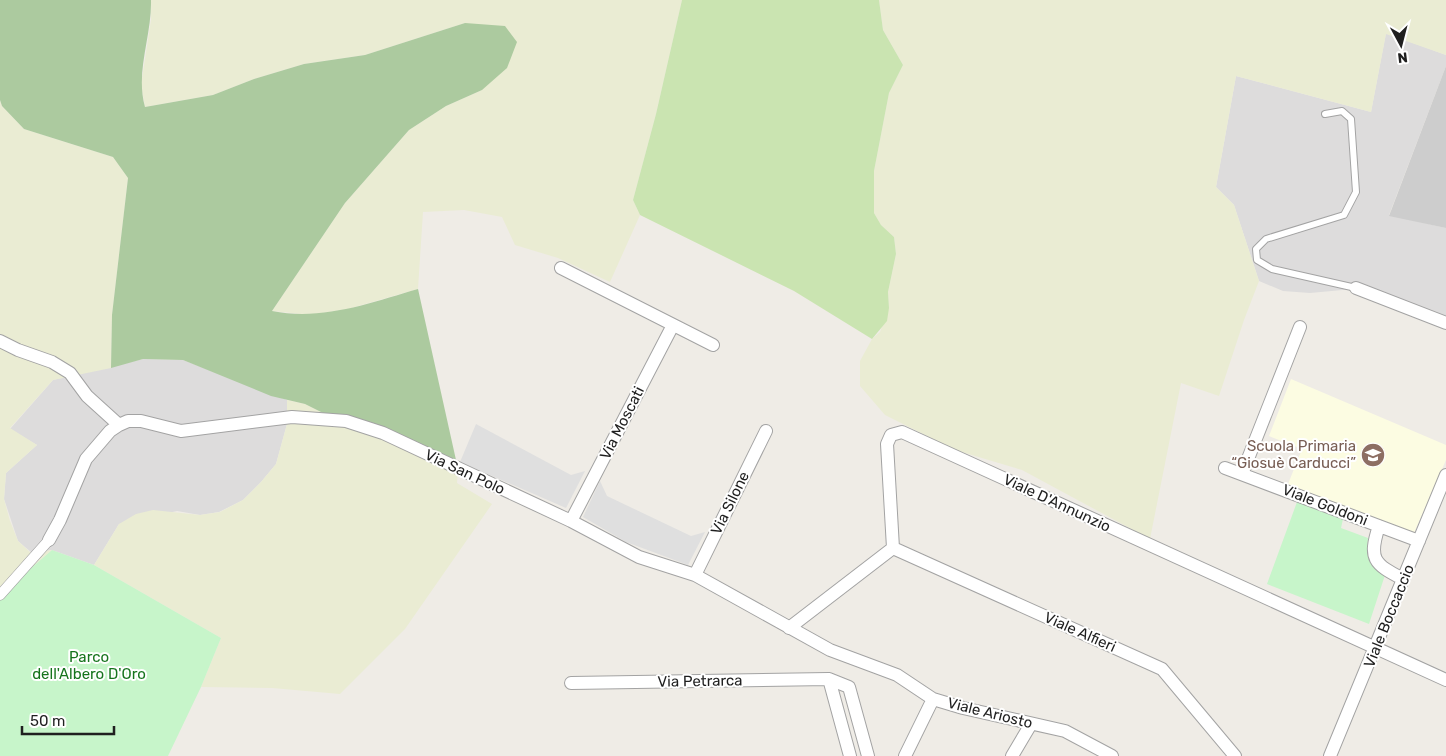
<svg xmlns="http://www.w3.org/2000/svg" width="1446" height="756" font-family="Rubik,sans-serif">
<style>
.residential{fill:#dddcdc}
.education{fill:#fcfce2}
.religious{fill:#cdcdcd}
.farmland{fill:#eaecd3}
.grass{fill:#cae4b1}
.forest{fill:#acca9f}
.park{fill:#c7f5ca}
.parking{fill:#dfdfdf}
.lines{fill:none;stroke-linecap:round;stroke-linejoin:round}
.service-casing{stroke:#a3a3a3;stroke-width:8}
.pedestrian-casing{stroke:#a3a3a3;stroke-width:11}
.minor-casing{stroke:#a3a3a3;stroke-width:14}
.service{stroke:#fff;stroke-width:6}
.pedestrian{stroke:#fff;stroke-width:10}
.minor{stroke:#fff;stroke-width:12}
.labels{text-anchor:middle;stroke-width:4;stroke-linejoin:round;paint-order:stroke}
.street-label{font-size:15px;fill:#1f1f1f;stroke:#fff}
.education-label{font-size:15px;fill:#785e54;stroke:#fff;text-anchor:end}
.park-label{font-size:15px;fill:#16741d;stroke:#fff}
</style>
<rect width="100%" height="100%" fill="#efece6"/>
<!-- residential -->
<path class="residential" d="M1386,33L1446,55V66L1389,215L1446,228V323L1364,288L1310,293L1283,291L1259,281L1234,205L1216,187L1236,76L1371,112Z
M143,359L183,360L287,400V424L276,464L261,482L243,500L219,512L200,515L177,511L119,524L94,565L52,550L32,553L18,541L4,499L6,473L37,445L10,429L53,380Z"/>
<!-- education -->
<path class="education" d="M1291,379L1446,445V460L1413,535L1288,484L1302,449L1269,436Z"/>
<!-- religious -->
<path class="religious" d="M1446,66V228L1389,216Z"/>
<!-- farmland -->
<path class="farmland" d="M151,0H682L656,114L633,200L640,215L610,282L558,258L515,245L502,217L464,210L423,212L418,289L348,309L310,315L272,311L345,203L409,130L446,106L482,90L465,23L365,55L304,64L254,79L213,95L145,107L141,85L151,20Z
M879,0H1446V55L1386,34L1371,112L1236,76L1216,187L1234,205L1259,281L1244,320L1219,396L1181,383L1150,539L1022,470L955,450L885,415L860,386V361L872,339L880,332L889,308L888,292L896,254L894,237L881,225L874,213V171L889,93L903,65L883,30Z
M0,100L2,106L24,129L113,157L128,178L112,315L111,368L53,380L10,428L37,445L6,473L4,499L10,521L18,541L31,553L52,550L0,595Z
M287,400L305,404L335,419L458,469L457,483L492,504L405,629L340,694L272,688L201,687L221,638L94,565L119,524L136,514L153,510L200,515L220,512L243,500L261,482L276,464L287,424Z"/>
<!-- grass -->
<path class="grass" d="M682,0H879L883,30L903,65L889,93L874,171V213L881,225L894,237L896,254L888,292L889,308L887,321L872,339L794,291L640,215L633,200L656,114Z"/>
<!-- forest -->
<path class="forest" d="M0,0H151C152,36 135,72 145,107L213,95L254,79L304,64L365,55L465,23L505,26L517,42L507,68L482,90L446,106L409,130L345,203L272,311C322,321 370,303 418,289L458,469L335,419L305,404L271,396L183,360L143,359L111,368L112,315L128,178L113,157L24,129L2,106L0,100Z"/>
<!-- park -->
<path class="park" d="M1297,502L1343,519L1341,528L1368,538C1366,557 1372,563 1385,575L1369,624L1267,584Z
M52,550L94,565L221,638L201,687L168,756H0V595Z"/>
<!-- parking -->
<path class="parking" d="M476,424L571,475L585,471L566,508L460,462Z
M600,481L607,496L691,536L705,532L688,565L626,542L583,517Z"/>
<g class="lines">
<!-- service casing -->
<g class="service-casing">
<path id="service" d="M1325,114L1342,111L1351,119L1356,192L1344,215L1266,239L1256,249L1257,260L1272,269L1356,288"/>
</g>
<!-- pedestrian casing -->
<g class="pedestrian-casing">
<path id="pedestrian" d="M0,595L49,540"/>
</g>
<!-- minor casing -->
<g class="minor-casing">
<path id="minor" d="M561,268L713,345
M1356,288L1446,323
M0,341L18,350L52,362L70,373L87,396L119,425
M1225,468L1379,526
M1242,474L1300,327
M571,521L673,325
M49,540L60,520L86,459L110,431L119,425L128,421H141L181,431L292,417L346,421L383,433L571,521L639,557L695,575L830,650L897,675L933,699L963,708L1065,731L1112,756
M893,548L1162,669L1235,756
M695,575L766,431
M1403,579C1374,564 1368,559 1379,526L1419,541
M789,628L893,548L887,444L891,435L902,432L1446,680
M829,679L850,756
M571,683L829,679L849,687L868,756
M905,756L933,699
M1012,756L1031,724
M1330,756L1446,475"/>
</g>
<!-- service -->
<use href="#service" class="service"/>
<!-- pedestrian -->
<use href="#pedestrian" class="pedestrian"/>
<!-- minor -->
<use href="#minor" class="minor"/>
</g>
<!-- icons -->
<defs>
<g id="school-disc" transform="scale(1.25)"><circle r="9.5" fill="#8d6e63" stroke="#fff"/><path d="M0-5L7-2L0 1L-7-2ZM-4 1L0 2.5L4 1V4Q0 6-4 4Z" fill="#fff"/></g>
</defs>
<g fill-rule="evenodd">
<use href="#school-disc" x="1373" y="455"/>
</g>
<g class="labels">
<!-- street labels -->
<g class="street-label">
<text transform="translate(622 423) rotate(-63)" y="5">Via Moscati</text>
<text transform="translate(465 472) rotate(25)" y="5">Via San Polo</text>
<text transform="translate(730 503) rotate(-64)" y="5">Via Silone</text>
<text transform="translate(1057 503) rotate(25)" y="5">Viale D'Annunzio</text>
<text transform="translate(1325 505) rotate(21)" y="5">Viale Goldoni</text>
<text transform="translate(1389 616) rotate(-68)" y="5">Viale Boccaccio</text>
<text transform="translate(1080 632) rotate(24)" y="5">Viale Alfieri</text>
<text transform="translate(700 681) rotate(-1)" y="5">Via Petrarca</text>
<text transform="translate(990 713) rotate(14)" y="5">Viale Ariosto</text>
</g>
<!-- education labels -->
<g class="education-label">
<text x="1356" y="451">Scuola Primaria<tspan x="1356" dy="17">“Giosuè Carducci”</tspan></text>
</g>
<!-- park labels -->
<g class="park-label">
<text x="89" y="662">Parco<tspan x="89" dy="17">dell'Albero D'Oro</tspan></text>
</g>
</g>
<!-- north arrow -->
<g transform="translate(1401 45) rotate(173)" stroke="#ffffff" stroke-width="4" paint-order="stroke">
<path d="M0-4L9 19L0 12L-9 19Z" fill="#1f1f1f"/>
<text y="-8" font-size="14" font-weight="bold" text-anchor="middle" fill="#1f1f1f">N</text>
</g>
<!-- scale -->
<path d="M22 726v8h92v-8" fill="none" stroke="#1f1f1f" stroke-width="2.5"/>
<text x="30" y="726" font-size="15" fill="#1f1f1f" stroke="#ffffff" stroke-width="4" paint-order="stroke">50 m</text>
</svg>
